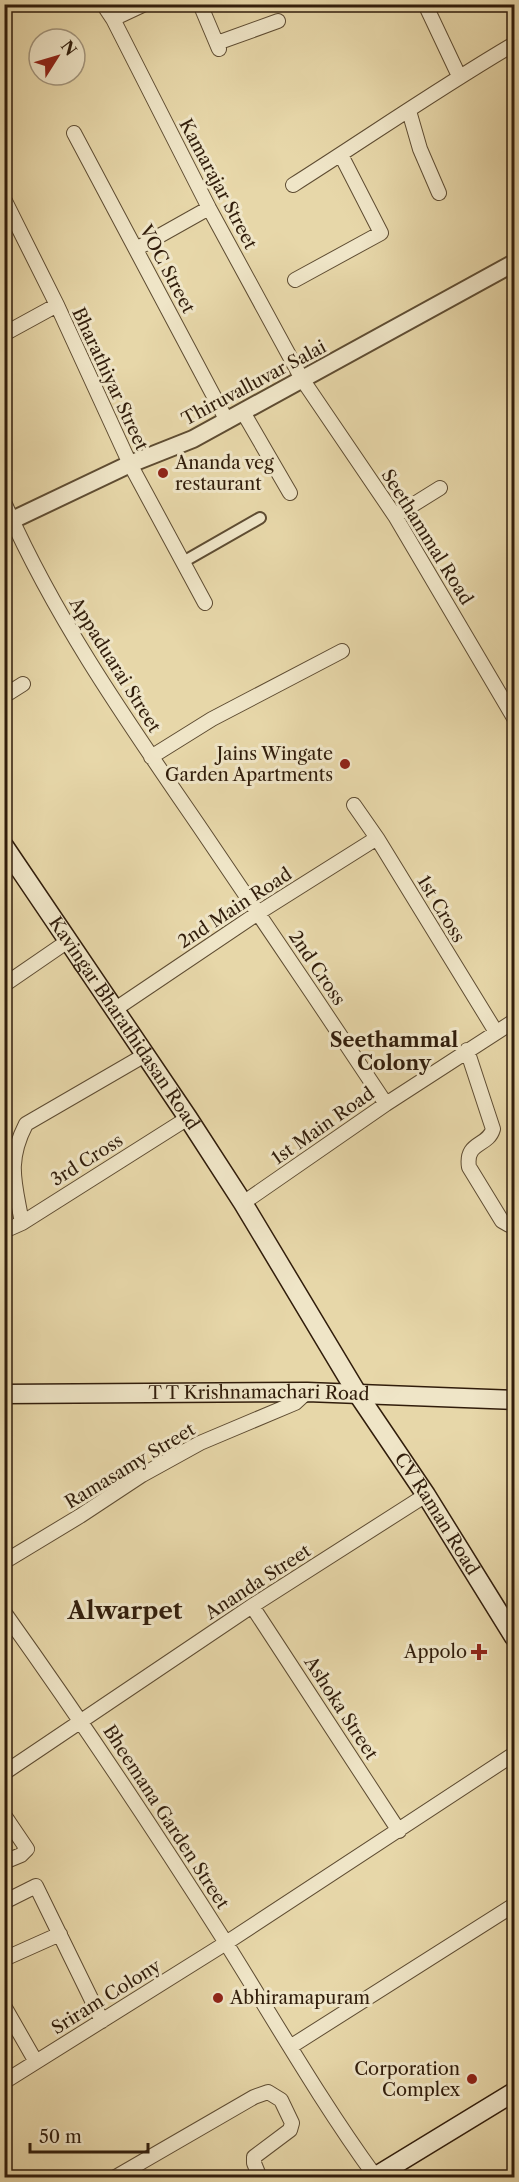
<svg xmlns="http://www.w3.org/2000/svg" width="519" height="2182" font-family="'Libre Caslon Text',serif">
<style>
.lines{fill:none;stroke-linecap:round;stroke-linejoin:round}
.pedestrian-casing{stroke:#5e4c32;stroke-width:14}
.minor-casing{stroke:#5e4c32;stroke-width:16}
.tertiary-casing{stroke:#5e4c32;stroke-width:20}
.secondary-casing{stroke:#311d0b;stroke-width:21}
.pedestrian{stroke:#efe5c7;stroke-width:10}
.minor{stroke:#efe5c7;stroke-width:14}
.tertiary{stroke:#efe5c7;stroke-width:16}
.secondary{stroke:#efe5c7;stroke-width:18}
.poi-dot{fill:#8f2418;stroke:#efe5c7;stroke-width:2}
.labels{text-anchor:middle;stroke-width:6;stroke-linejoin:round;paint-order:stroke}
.street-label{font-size:18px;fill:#311d0b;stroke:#efe5c7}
.poi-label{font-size:18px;fill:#311d0b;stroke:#efe5c7;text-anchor:end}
.neighbourhood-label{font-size:20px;font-weight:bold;fill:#311d0b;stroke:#efe5c7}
.district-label{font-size:24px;font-weight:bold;fill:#311d0b;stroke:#efe5c7}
</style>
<rect width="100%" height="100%" fill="#e7d7a9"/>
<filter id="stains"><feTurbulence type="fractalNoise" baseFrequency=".00333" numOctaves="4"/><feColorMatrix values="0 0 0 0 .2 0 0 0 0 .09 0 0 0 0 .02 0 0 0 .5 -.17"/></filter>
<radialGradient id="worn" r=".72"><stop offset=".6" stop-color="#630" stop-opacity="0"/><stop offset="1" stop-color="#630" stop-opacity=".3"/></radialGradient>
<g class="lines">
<!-- pedestrian casing -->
<g class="pedestrian-casing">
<path id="pedestrian" d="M183,562L260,518"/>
</g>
<!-- minor casing -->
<g class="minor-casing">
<path id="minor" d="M103,4L113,19L209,208L302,379L395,516L514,718
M200,4L219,49
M425,4L459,76
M113,19L145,4
M217,43L278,21
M409,111L420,149L439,193
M74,133L227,421
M293,185C367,138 439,88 514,44
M4,199L57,305L130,464L205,603
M136,249L209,208
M295,280L381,233L341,155
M4,334L57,305
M243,412L290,493
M4,502C55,619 129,724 201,829C263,920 325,1012 386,1104
M395,516L440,488
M4,696L23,684
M151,757L212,719L342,651
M354,805L377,838L496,1032
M4,985L68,941
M114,1010L258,913L377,838
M467,1050L493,1129C488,1147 465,1141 469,1167L502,1221L509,1225L514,1224
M243,1203L386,1104L514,1021
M22,1223C15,1183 6,1163 26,1124L145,1055
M4,1231L22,1223L188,1118
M4,1562L80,1516L142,1475L200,1443L295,1403L307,1392
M252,1606L399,1831
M4,1612C81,1720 155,1831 226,1943C275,2021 321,2102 375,2176
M4,1773L252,1606L426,1495
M4,1815L27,1849L21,1855L4,1862
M4,1902L36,1886L102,2021
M4,1959L60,1934
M4,2006L36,2062
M290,2047L514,1905
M4,2082L226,1943L514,1754
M114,2178L254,2097L268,2092L281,2100L292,2123L290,2130L254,2157V2163L260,2178"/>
</g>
<!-- tertiary casing -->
<g class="tertiary-casing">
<path id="tertiary" d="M4,524L130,464L193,439L514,263"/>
</g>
<!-- secondary casing -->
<g class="secondary-casing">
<g id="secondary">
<path id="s1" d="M4,846L188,1118L243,1203L357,1393L426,1495L514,1637"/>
<path id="s2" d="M4,1394L307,1392L514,1400"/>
<path d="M373,2178L514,2092"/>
</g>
</g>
<!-- pedestrian -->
<use href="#pedestrian" class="pedestrian"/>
<!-- minor -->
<use href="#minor" class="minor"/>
<!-- tertiary -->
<use href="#tertiary" class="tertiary"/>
<!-- secondary -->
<use href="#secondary" class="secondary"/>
</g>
<!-- markers -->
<g class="poi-dot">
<circle cx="163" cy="473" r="6"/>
<circle cx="345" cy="764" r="6"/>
<path d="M476 1643h6v6h6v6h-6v6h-6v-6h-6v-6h6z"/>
<circle cx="218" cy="1998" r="6"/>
<circle cx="472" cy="2079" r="6"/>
</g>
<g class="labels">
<!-- street labels -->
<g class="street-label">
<text transform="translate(218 184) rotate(62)" y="6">Kamarajar Street</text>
<text transform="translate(167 269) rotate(62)" y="6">VOC Street</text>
<text transform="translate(110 379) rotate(65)" y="6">Bharathiyar Street</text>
<text transform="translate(254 383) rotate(-28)" y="6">Thiruvalluvar Salai</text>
<text transform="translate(427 537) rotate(58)" y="6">Seethammal Road</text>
<text transform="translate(115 665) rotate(58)" y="6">Appaduarai Street</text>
<text transform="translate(235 908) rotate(-33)" y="6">2nd Main Road</text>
<text transform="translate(441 909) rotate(59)" y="6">1st Cross</text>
<text transform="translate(317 968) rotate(56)" y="6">2nd Cross</text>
<text dy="6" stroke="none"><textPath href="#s1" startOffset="214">Kavingar Bharathidasan Road</textPath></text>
<text transform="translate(323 1126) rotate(-35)" y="6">1st Main Road</text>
<text transform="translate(87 1160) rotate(-32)" y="6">3rd Cross</text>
<text dy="6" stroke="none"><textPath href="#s2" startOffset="255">T T Krishnamachari Road</textPath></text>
<text transform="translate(130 1466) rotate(-31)" y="6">Ramasamy Street</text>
<text dy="6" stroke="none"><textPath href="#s1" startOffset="796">CV Raman Road</textPath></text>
<text transform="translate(258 1582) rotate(-33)" y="6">Ananda Street</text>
<text transform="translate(341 1708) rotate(57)" y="6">Ashoka Street</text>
<text transform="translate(166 1817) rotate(57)" y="6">Bheemana Garden Street</text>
<text transform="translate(106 1997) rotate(-32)" y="6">Sriram Colony</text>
</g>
<!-- poi labels -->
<g class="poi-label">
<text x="175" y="469" text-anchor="start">Ananda veg<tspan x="175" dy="21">restaurant</tspan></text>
<text x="333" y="760">Jains Wingate<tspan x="333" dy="21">Garden Apartments</tspan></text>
<text x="467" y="1658">Appolo</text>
<text x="230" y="2004" text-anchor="start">Abhiramapuram</text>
<text x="460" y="2075">Corporation<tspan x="460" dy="21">Complex</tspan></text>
</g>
<!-- neighbourhood labels -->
<g class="neighbourhood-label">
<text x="394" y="1047">Seethammal<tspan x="394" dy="23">Colony</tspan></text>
</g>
<!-- district labels -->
<g class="district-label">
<text x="125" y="1619">Alwarpet</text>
</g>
</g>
<!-- margin -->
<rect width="519" height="2182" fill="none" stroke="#e7d7a9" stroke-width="24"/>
<rect x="6" y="6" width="507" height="2170" fill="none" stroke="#311d0b" stroke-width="3"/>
<rect x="12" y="12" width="495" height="2158" fill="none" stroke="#311d0b" stroke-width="1.5"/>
<!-- north arrow -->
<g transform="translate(57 57) rotate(53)"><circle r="28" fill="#efe5c7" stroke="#a3957c" stroke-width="1.5"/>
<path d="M0-4.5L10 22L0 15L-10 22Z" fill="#8f2418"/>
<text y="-9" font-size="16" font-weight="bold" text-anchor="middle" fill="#311d0b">N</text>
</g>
<!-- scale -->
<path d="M30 2143v9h118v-9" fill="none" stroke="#311d0b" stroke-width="3"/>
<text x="39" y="2143" font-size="18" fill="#311d0b" stroke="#efe5c7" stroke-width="4.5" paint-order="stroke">50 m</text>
<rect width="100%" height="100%" filter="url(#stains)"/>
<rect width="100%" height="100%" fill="url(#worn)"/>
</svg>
